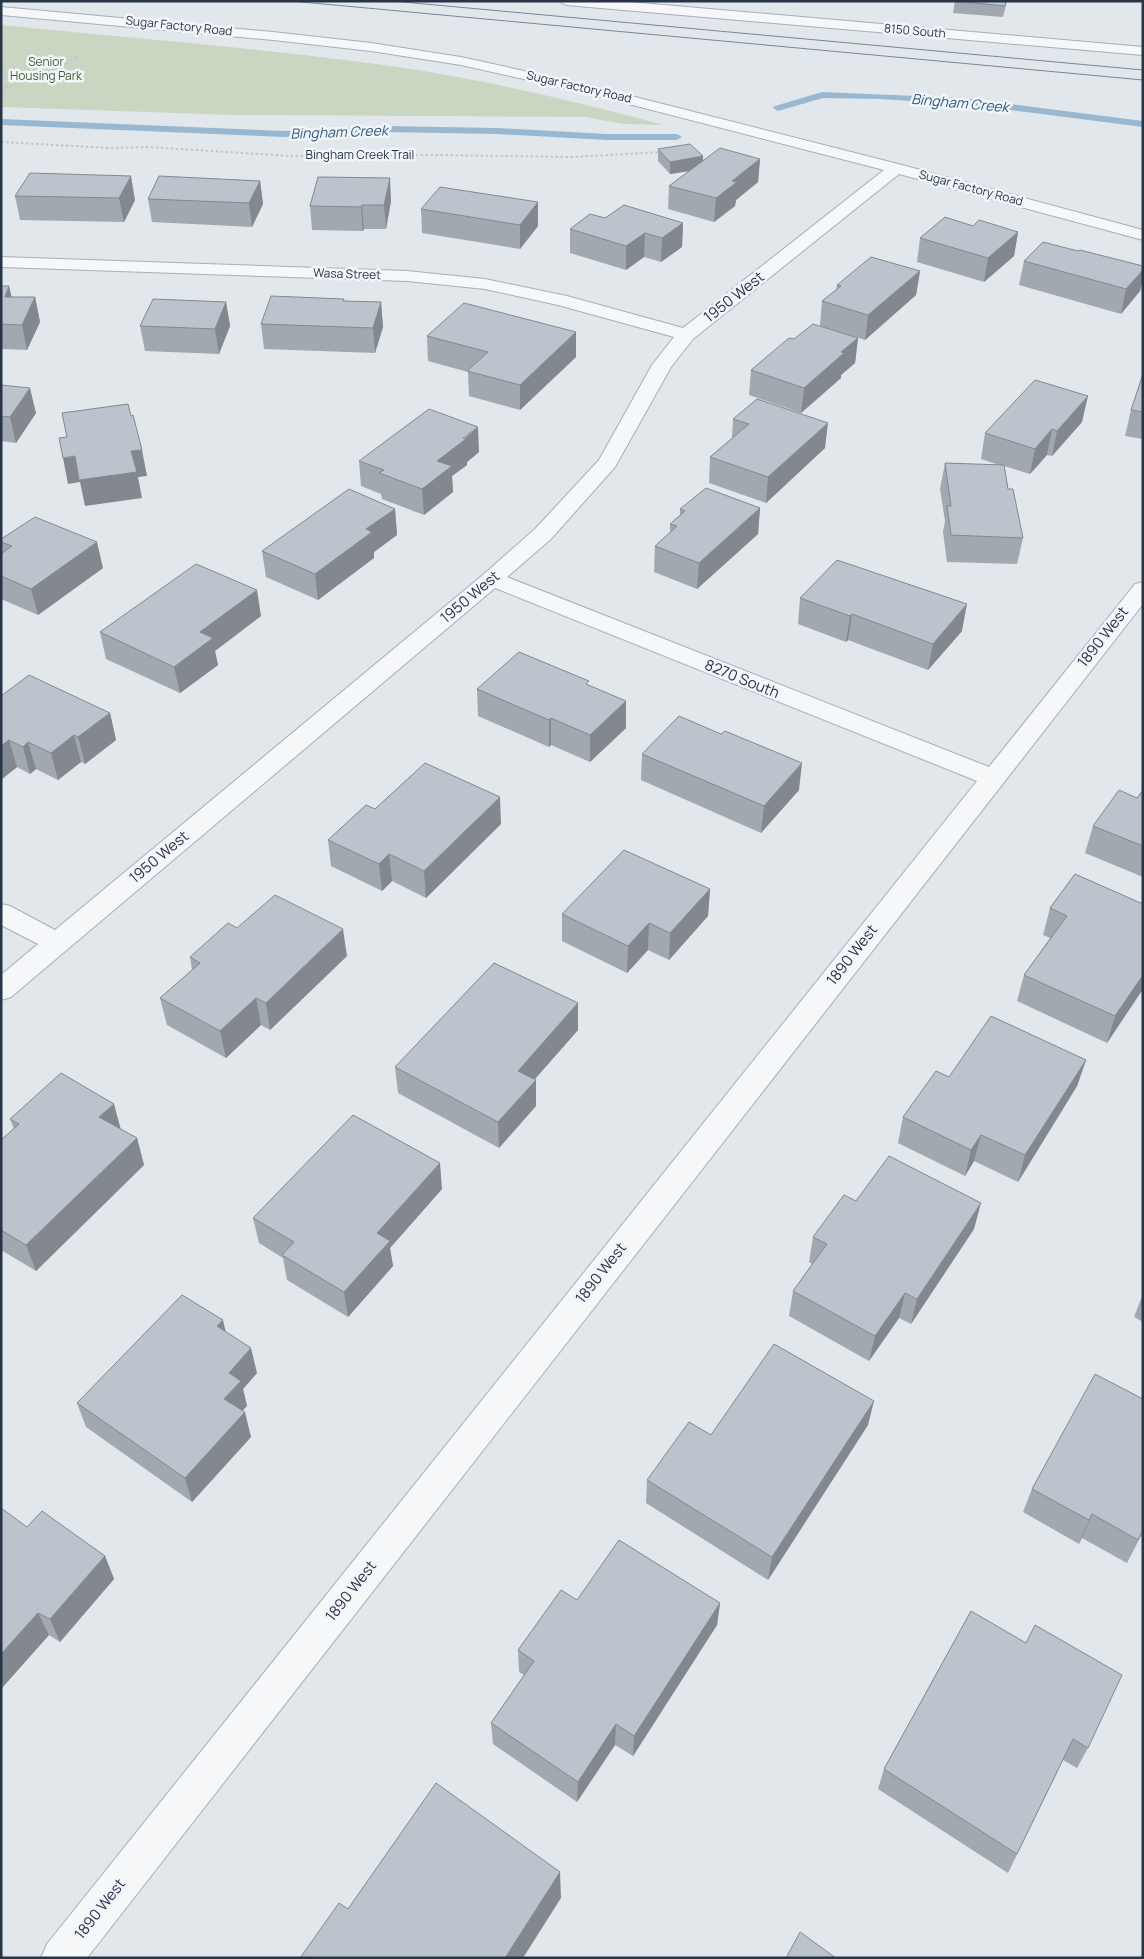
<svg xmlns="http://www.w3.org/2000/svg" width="1144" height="1959" font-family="Manrope,sans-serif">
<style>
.green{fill:#c9d7c2}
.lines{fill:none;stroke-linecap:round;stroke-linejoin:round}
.stream{fill:#99b8cf;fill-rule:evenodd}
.minor-casing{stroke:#a6aeb7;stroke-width:2}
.path{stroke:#c0c5ca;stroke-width:2;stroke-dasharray:2.5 2.5;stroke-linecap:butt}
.minor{fill:#f5f7f9;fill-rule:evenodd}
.tram{stroke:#7a8797;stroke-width:1}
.wall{fill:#a1a8af}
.shaded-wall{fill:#83888f}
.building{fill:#bbc3cc;stroke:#83888f}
.labels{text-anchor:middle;stroke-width:5;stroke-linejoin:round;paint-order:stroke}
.far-street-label{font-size:12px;fill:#283546;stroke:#f2f5f9}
.far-park-label{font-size:12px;fill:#406334;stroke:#f2f5f9}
.far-water-label{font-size:14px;font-style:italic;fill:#2d587f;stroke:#f2f5f9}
.street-label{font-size:15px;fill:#283546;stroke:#f2f5f9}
</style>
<rect width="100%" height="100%" fill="#e2e7ec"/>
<!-- green -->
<path class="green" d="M1,25C131,38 262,48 391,66C483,79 574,101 664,125L624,124L585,117L233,115L1,107Z"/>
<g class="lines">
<!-- stream -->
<path class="stream" d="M822,92L963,98L1143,121V127L963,104L879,99L823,98L778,111L773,108L775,106Z
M1,119L283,131L385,126L497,128L606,134H677L682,137L677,140H606L497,134L385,132L283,137L1,125Z"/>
<!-- minor casing -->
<g class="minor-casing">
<path id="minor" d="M559,1H618L1143,47V55L566,5Z
M1,7L273,32L371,43L461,57L592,86L902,165L1143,230V240L899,174L693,339L671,367L615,467L551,539L507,577L989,767L1135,584L1143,582V604L87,1958H41L47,1944L977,781L495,588L11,997L1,1000V975L38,944L1,925V904L10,906L55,930L484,574L535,529L599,460L652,365L674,337L558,305L485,289L407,281L1,267V257L407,271L485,279L567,296L683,328L884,170L586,93L461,65L371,51L273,40L1,15Z"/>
</g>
<!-- path -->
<path class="path" d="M56,62L65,65
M1,71L6,75L1,79
M1,89L62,67L78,55
M1,142L110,148L148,147L289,156L437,155L574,157L660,152"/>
<!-- minor -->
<use href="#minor" class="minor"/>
<!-- tram -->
<path class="tram" d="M291,1L1143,80
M392,1L1143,70"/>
</g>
<!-- wall -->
<path class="wall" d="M955,1H1007L1003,17L953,13Z
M658,149L703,156V161L760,159L758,182L736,200L735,206L714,222L668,209L669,186L689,171L670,174L658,161Z
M30,173L135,200L124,222L20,220L15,196Z
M260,181L263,204L252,227L152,222L148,199Z
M391,201L386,229H364L363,231L312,230L310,206Z
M538,202V226L520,249L422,233L421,209Z
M605,218L683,223L682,247L661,262L644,257L626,270L570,253V229Z
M973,226L1018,232L1014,256L984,282L917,262L920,238Z
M1024,261L1143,266V280L1140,291L1121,314L1019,285Z
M920,271L916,295L865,340L820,326L822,301L836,290L837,285Z
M1,286L12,297H35L40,322L27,350L1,349Z
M226,302L230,326L219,354L145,351L140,326Z
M381,302L383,327L375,353L264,349L261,324Z
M427,336L576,357L520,410L469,396L468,372L428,361Z
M858,338L855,363L841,375V378L801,413L749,395L751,370L794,339Z
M1143,374V439L1125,436L1131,410Z
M1,385L36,413L16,443L1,441Z
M733,419L825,448L766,503L709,483L710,457L732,438Z
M1082,422L1052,456L1047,455L1030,474L1004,466L1008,489L1023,538L1017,564L947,562L943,532L945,521L940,489L945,463L999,465L981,459L985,433Z
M479,452L467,462V465L452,476L453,492L424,515L382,499L381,494L361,486L359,461Z
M760,508L758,534L697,589L654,572L655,546L670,533V524L680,515V509Z
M395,509L397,535L374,552V558L318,600L266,577L262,551Z
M1,539L103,568L38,615L1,599V554L2,553L1,549Z
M800,598L962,631L928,670L848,640L846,642L798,624Z
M261,616L215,651L218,665L180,693L106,659L100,632Z
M589,685L626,728L590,762L551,745L549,747L478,716L477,689Z
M1,696L110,713L116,740L85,764L81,762L58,780L36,769L30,774L17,767L2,779Z
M721,734L799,790L761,833L641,780L642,754Z
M1143,790V877L1085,853L1093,826L1137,798Z
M375,809L501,824L426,898L392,881L382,891L331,866L328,840Z
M1075,874L1143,989L1107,1043L1017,1001L1024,975L1050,938L1043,935L1050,908Z
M710,889L708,916L669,960L648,950L627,973L562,941V914Z
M237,928L347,956L270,1030L261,1025L226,1058L167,1025L160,998L192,970L190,957Z
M578,1003V1030L535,1079L536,1106L499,1148L398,1093L395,1067Z
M1086,1060L1077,1086L1018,1182L974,1161L965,1176L898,1143L903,1117L949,1077Z
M10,1119L121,1130L137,1138L144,1165L36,1271L1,1250V1140L14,1129Z
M442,1189L390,1248L393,1266L348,1317L287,1280L283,1258L259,1243L253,1218Z
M856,1201L974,1229L911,1324L899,1318L869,1361L789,1316L793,1291L812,1264L809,1262L813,1237Z
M1143,1294V1322L1134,1317Z
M225,1332L257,1373L243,1389L247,1406L242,1411L251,1437L192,1502L86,1427L77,1403Z
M1143,1399V1532L1127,1563L1082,1538L1079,1544L1023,1512L1032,1489Z
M868,1425L768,1580L646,1503L647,1480L711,1435Z
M27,1527L105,1556L114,1579L60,1642L49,1635L1,1689Z
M720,1603L717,1625L633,1756L615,1745L577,1802L493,1744L491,1723L524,1675L519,1672L518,1650Z
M971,1611L1088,1748L1077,1768L1063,1760L1008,1873L878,1789L884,1769Z"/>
<!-- shaded-wall -->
<path class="shaded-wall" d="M703,156L702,169L670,174V162Z
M760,159L758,182L736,200L735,206L714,222L716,198L732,181Z
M131,176L135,200L124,222L119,198Z
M390,178L391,201L386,229L384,205Z
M260,181L263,204L252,227L249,203Z
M538,202V226L520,249V225Z
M362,205L364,229L363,231L361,207Z
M683,223L682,247L661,262L662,238Z
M1018,232L1014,256L984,282L988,258Z
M645,233L644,257L626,270V246Z
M1143,270V280L1140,291L1121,314L1126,289Z
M920,271L916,295L865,340L868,315Z
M9,286L15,311L5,297Z
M35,297L40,322L27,350L22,325Z
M226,302L230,326L219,354L215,329Z
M381,302L383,327L375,353L373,328Z
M576,332V357L520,410V385Z
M858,338L855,363L841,375V378L801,413L804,388L841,352Z
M30,388L36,413L16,443L10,417Z
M1088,396L1082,422L1052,456L1057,431Z
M828,423L825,448L766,503L768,477Z
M478,427L479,452L467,462V465L452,476L453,492L424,515L422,489L437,461Z
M1052,429L1047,455L1030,474L1035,449Z
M142,450L147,476L138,477L142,498L85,506L80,482L68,484L63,458Z
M760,508L758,534L697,589L699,563Z
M395,509L397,535L374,552V558L318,600L315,574L366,529Z
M97,542L103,568L38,615L31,589Z
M257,590L261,616L215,651L218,665L180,693L174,667L200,632Z
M967,604L962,631L928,670L933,644Z
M852,614L848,640L846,642L850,616Z
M626,701V728L590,762V735Z
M110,713L116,740L85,764L78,737Z
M551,718V745L549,747V720Z
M74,735L81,762L58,780L51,753Z
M9,740L17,767L2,779L1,746Z
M28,742L36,769L30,774L23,747Z
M802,763L799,790L761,833L764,806Z
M500,797L501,824L426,898L424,871Z
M389,854L392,881L382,891L379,864Z
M710,889L708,916L669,960L670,933Z
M649,923L648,950L627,973L628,946Z
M343,929L347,956L270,1030L266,1003Z
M1143,975V989L1107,1043L1115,1016Z
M256,998L261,1025L226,1058L220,1031Z
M578,1003V1030L519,1097L518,1071Z
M1086,1060L1077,1086L1018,1182L1025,1155Z
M536,1080V1106L499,1148L498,1122Z
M114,1104L121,1130L99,1117Z
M981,1135L974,1161L965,1176L971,1150Z
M137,1138L144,1165L36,1271L26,1245Z
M440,1163L442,1189L390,1248L393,1266L348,1317L344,1292L377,1233Z
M981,1203L974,1229L911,1324L917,1299Z
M905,1293L899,1318L869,1361L875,1336Z
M223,1320L229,1346L217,1326Z
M251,1348L257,1373L243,1389L247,1406L230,1423L224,1399L229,1373Z
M874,1401L868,1425L768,1580L772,1557Z
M245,1412L251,1437L192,1502L185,1478Z
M1092,1514L1082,1538L1079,1544L1089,1520Z
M105,1556L114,1579L60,1642L50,1619Z
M720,1603L717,1625L633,1756L634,1736Z
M38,1613L49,1635L1,1689V1654Z
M616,1724L615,1745L577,1802L578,1782Z
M560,1872L561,1898L523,1958H505Z"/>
<!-- building -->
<path class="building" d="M955,1H1006L1005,6Z
M690,144L703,156L670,162L658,149Z
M720,148L760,159L732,181L737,182L716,198L669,186Z
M30,173L131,176L119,198L15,196Z
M159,176L260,181L249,203L148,199Z
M318,177L390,178L384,205H362L361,207L310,206Z
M440,187L538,202L520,225L421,209Z
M624,205L683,223L662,238L645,233L626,246L570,229L590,214L605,218Z
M945,217L973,226L979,220L1018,232L988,258L920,238Z
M1043,242L1078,251L1080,250L1143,266V270L1126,289L1024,261Z
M871,257L920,271L868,315L822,301L841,286L837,285Z
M1,286H9L5,297H35L22,325L1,324Z
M271,296L344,299L343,301L381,302L373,328L261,324Z
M153,299L226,302L215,329L140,326Z
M464,303L576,332L520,385L467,371L488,352L427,336Z
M813,324L858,338L841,352L844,353L804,388L751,370L789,338L794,339Z
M1143,374V412L1131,410Z
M1035,380L1088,396L1057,431L1052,429L1035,449L985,433Z
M1,385L30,388L10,417L1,416Z
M757,399L828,423L768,477L710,457L749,424L733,419Z
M128,404L131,416L133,415L142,450L131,451L137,472L79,480L75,456L63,458L59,438L67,437L62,413Z
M429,409L478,427L463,438L466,439L437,461L452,466L422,489L379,473L384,470L359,461Z
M945,463L1004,465L1008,489H1013L1023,538L951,535L947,506H951Z
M706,488L760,508L699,563L655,546L677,526L670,524L685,511L680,509Z
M349,489L395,509L366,529L372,532L315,574L262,551Z
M35,517L97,542L31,589L1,576V554L12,546L1,542V539Z
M837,560L967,604L933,644L852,614L850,616L800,598Z
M196,564L257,590L200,632L213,638L174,667L100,632Z
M519,652L589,681L586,684L626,701L590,735L551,718L549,720L477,689Z
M29,675L110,713L78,737L74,735L51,753L28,742L23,747L9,740L1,746V696Z
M679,716L721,734L725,731L802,763L764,806L642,754Z
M425,763L500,797L424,871L389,854L379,864L328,840L366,805L375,809Z
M1119,790L1137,798L1143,790V846L1093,826Z
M624,850L710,889L670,933L649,923L628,946L562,914Z
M1075,874L1143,904V975L1115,1016L1024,975L1067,916L1050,908Z
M275,895L343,929L266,1003L256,998L220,1031L160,998L200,963L190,957L228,923L237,928Z
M494,963L578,1003L518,1071L536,1080L498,1122L395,1067Z
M991,1016L1086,1060L1025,1155L981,1135L971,1150L903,1117L936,1071L949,1077Z
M61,1073L114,1104L99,1117L137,1138L26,1245L1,1230V1140L19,1124L10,1119Z
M353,1115L440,1163L377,1233L390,1241L344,1292L282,1255L294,1242L253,1218Z
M889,1156L981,1203L917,1299L905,1293L875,1336L793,1291L827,1244L813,1237L844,1195L856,1201Z
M182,1295L223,1320L217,1326L251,1348L229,1373L241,1381L224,1399L245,1412L185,1478L77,1403Z
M774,1344L874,1401L772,1557L647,1480L689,1422L711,1435Z
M1095,1374L1143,1399V1530L1138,1540L1092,1514L1089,1520L1032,1489Z
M1,1508L27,1527L42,1511L105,1556L50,1619L38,1613L1,1654Z
M619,1540L720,1603L634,1736L616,1724L578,1782L491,1723L534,1661L518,1650L561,1590L577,1600Z
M971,1611L1026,1643L1035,1625L1122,1675L1088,1748L1073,1739L1017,1854L884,1769Z
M436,1783L560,1872L505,1958H300L339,1903L348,1909Z
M800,1932L836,1958H786Z"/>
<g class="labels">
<!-- far-street labels -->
<g class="far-street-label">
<text transform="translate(179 26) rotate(6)" y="4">Sugar Factory Road</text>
<text transform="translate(915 31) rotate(5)" y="4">8150 South</text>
<text transform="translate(579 87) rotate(13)" y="4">Sugar Factory Road</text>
<text x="360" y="159">Bingham Creek Trail</text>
<text transform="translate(971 188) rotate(15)" y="4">Sugar Factory Road</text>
<text transform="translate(347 274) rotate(2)" y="4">Wasa Street</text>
</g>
<!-- far-park labels -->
<g class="far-park-label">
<text x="46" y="66">Senior<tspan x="46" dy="14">Housing Park</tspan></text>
</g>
<!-- far-water labels -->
<g class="far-water-label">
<text transform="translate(960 103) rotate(5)" y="5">Bingham Creek</text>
<text transform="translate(339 132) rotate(-2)" y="5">Bingham Creek</text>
</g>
<!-- street labels -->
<g class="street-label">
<text transform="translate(734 297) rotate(-38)" y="5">1950 West</text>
<text transform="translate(470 597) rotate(-40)" y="5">1950 West</text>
<text transform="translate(1103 637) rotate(-52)" y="5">1890 West</text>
<text transform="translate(742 679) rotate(22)" y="5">8270 South</text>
<text transform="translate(159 857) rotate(-40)" y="5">1950 West</text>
<text transform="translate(852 955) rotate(-52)" y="5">1890 West</text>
<text transform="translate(601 1273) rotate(-52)" y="5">1890 West</text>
<text transform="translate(351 1591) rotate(-52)" y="5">1890 West</text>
<text transform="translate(100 1909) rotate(-52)" y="5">1890 West</text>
</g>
</g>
<!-- border -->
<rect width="1144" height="1959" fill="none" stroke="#283546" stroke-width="5"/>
</svg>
